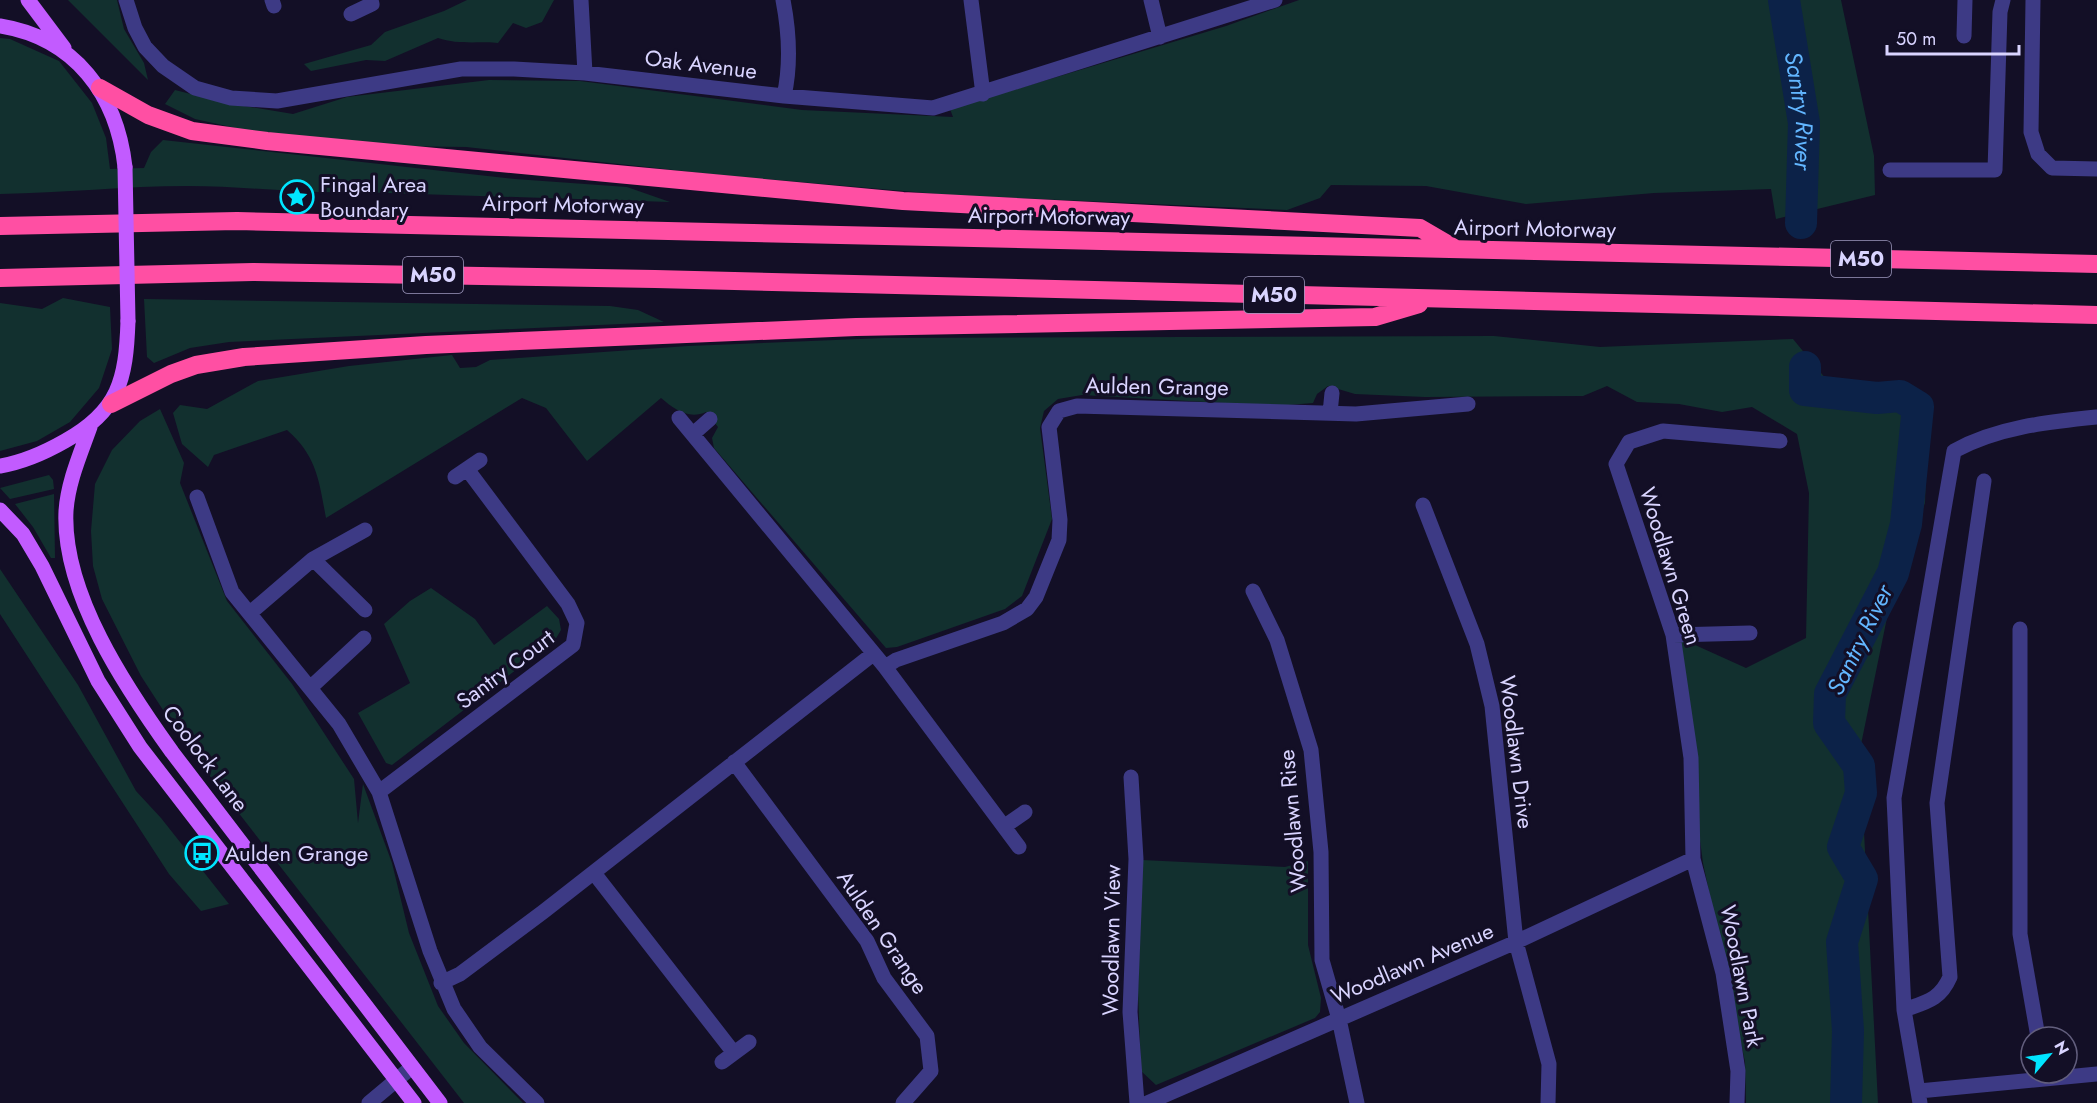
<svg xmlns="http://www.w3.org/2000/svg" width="2097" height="1103" font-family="Jost,sans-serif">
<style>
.green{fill:#12302f}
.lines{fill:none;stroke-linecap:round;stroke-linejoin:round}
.river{stroke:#0c2248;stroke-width:32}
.minor{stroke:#3d3a85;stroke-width:15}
.major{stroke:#c25bff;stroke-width:15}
.highway{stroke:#ff4fa3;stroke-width:18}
.major-bridge{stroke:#c25bff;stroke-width:15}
.labels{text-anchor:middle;stroke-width:6;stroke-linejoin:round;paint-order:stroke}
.shield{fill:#130f26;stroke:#9e99be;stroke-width:1.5}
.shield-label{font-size:21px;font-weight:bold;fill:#d9d4ff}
.street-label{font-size:22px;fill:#d9d4ff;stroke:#130f26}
.poi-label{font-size:22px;fill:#d9d4ff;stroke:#130f26;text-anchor:start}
.water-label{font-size:24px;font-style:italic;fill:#62b6ff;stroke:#130f26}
</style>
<rect width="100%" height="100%" fill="#130f26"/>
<!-- green -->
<path class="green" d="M68,0H117L124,29L144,63L148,80Z
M467,0H554L542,22L526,28L513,23L498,43C478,41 458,45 438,38L385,61L366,60L311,71L304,64L371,45L385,32L444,11Z
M1299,0H1841L1874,156L1875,195L1776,219L1771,189L1654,193L1526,204L1426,186L1331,185L1320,198L1287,210L950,195L719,175L466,147L394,146L258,133L195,119L165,104L175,90L226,103L293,114L347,97L489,80L580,81L802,110L953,117L950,109L1226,26Z
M0,38L10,39L59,61L92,103L106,138L110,169L144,168L151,152L163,140L515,179L627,187L670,202L357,192C301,194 245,186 188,186C125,186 63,193 0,194Z
M63,298L110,307L112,349L99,388L70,422L37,441L0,451V303L42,309Z
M144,299L610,306L638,310L664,322L229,342L190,348L154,363L147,357Z
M1494,336L1600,347L1793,339L1826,379L1907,387L1905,412L1927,450L1925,503L1889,608L1857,764L1859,793H1862L1878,1103H1746L1745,1062L1703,863L1673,635L1746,668L1806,638L1809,493L1797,434L1752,407L1722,412L1679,404L1637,402L1607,386L1583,396L1425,397L1355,394L1328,386L1317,394L1313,403L1276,406L1082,395L1058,399L1044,411L1040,428L1052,519L1022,596L1005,609L897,647L886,648L714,448L712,438L718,427L706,412C689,420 674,409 661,398L587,461L546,408L522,398L326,518C319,481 317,456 287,430L214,455L208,467L182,444L173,413L180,405L207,409L258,381L349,366L452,355L460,368L476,367L490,360L688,346L884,338Z
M160,409L184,463L180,483L227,601L292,684L354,779L358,823L363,784L392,863L409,933L438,1006L464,1043L523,1103H464L185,744L141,676L102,599L93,566L91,531L95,484L112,450L140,421Z
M49,475L53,480L54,489L10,499L0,488Z
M54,494L55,558H51L33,527L15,504Z
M0,569L78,685L136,791L161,818L229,904L201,911L169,874L0,614Z
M431,588L475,619L494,645L547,606L559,619L561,630L555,640L392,765L386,763L358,713L410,683L384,624L410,601Z
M1142,860L1285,867L1308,861V945L1321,998L1320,1012L1315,1018L1156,1085L1141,1071L1138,991Z"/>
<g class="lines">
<!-- river -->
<g class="river">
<path id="s1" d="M1784,0L1804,123L1801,223"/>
<path d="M1805,367V390L1877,398L1900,396L1918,407L1906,524L1893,573L1830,694L1829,723L1859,766L1861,793L1843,847L1862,879L1842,942L1848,1031L1846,1103"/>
</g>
<!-- minor -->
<path class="minor" d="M126,0L135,28L145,47L163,66L195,88L231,98L277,101L461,69H514L585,73L784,96L933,108L1275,0
M272,0L274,6
M581,0L585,73
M783,0C789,31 791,65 784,96
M971,0L983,94
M1151,0L1160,37
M2033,0L2031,132L2038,154L2052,168L2097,169
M351,14L372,4L371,0
M1964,36L1965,0
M1890,170H1995L2000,12L2003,0
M1330,413L1332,393
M679,418L885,667L1019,847
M693,434L710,419
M455,477L480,460
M197,497L232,592L339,724L379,792L430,951L454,1009L480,1047L537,1103
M1423,505L1477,644L1492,706L1516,942L1549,1064L1548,1103
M313,559L365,610
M1253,591L1277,640L1311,750L1321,852L1322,960L1339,1019L1357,1103
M250,613L313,559L365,530
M2020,629V934L2038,1037
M1673,635L1750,633
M885,667L896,660L1003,623L1027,609L1036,597L1059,540L1060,520L1049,427L1059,411L1077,406L1356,414L1468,404
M310,688L364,638
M734,762L867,941L884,978L927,1036L931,1071L903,1103
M1131,777L1136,859L1130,1012L1137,1103
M379,792L573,645L577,623L568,604L467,469
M1005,826L1025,812
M594,873L734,1053
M441,983L460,974L543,912L873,654
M1904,1010C1926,1002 1940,1000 1950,977L1937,803L1984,481
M722,1062L749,1042
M1919,1091L2097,1074
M369,1103L412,1067
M1147,1103L1516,942L1693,859
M1737,1103L1738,1071L1723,973L1693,859L1691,758L1673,635L1616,464L1629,442L1663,431L1780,441
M1920,1103L1904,1010L1894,798L1954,451C1998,427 2048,422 2097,417"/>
<!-- major -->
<path class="major" d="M28,0L64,48
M0,26C75,38 117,95 125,167
M90,427C80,455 68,482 66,511C62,593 126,688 172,752L440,1103
M0,466C24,462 44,453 65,441C119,411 126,380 128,321
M0,510L23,534L42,566L98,681L140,747L414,1103"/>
<!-- highway -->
<path class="highway" d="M100,88L148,115L192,131L267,141L903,201L1420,228L1456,249
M0,226L237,221L2097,264
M0,278L253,272L655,279L2097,315
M111,404L171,374L196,365L244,357L426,345L856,327L1375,317L1419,304"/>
<!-- major-bridge -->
<path class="major-bridge" d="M125,167L128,321"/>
</g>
<!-- icons -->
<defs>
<g id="sight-ring" transform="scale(1.725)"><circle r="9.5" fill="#130f26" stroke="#00e5ff" stroke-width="1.5"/><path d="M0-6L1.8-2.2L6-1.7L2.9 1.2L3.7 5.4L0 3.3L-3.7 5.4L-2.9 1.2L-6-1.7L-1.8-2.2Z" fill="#00e5ff"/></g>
<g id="bus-ring" transform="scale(1.725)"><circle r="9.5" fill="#130f26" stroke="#00e5ff" stroke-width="1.5"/><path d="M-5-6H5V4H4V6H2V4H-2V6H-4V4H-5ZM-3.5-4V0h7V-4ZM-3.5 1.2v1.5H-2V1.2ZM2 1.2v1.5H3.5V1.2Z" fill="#00e5ff"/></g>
</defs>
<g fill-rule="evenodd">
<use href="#sight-ring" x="297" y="197"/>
<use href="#bus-ring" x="202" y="853"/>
</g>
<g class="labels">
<!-- shield labels -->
<g class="shield">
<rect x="1831" y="241" width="60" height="36" rx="4.5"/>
<rect x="403" y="257" width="60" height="36" rx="4.5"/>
<rect x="1244" y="277" width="60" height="36" rx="4.5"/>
</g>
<g class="shield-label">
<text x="1861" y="266">M50</text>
<text x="433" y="282">M50</text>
<text x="1274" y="302">M50</text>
</g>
<!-- street labels -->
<g class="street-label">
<text transform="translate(701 64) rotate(7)" y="8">Oak Avenue</text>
<text transform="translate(563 204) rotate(1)" y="8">Airport Motorway</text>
<text transform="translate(1049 216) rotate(1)" y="8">Airport Motorway</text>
<text transform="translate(1535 228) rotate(1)" y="8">Airport Motorway</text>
<text transform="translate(1157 386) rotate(1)" y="8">Aulden Grange</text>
<text transform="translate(1671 566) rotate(73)" y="8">Woodlawn Green</text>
<text transform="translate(505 669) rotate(-37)" y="8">Santry Court</text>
<text transform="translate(1517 752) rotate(83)" y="8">Woodlawn Drive</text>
<text transform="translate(206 758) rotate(53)" y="8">Coolock Lane</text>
<text transform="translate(1292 821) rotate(-95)" y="8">Woodlawn Rise</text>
<text transform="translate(883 932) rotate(56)" y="8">Aulden Grange</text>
<text transform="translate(1111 940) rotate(-89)" y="8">Woodlawn View</text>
<text transform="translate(1412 963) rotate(-23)" y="8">Woodlawn Avenue</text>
<text transform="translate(1742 976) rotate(79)" y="8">Woodlawn Park</text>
</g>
<!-- poi labels -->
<g class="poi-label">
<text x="320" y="192">Fingal Area<tspan x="320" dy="25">Boundary</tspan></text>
<text x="225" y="861">Aulden Grange</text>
</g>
<!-- water labels -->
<g class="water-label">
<text dy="8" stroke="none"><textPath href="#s1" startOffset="112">Santry River</textPath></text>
<text transform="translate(1860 640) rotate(-64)" y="8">Santry River</text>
</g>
</g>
<!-- north arrow -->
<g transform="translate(2049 1055) rotate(61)"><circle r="28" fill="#130f26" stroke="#625e7d" stroke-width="1.5"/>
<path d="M0-4.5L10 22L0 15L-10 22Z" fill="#00e5ff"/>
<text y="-9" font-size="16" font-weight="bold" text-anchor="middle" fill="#d9d4ff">N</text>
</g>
<!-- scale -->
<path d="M1887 45v9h132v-9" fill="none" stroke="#d9d4ff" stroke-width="3"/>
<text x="1896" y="45" font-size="18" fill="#d9d4ff" stroke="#130f26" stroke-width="4.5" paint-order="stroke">50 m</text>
</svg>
